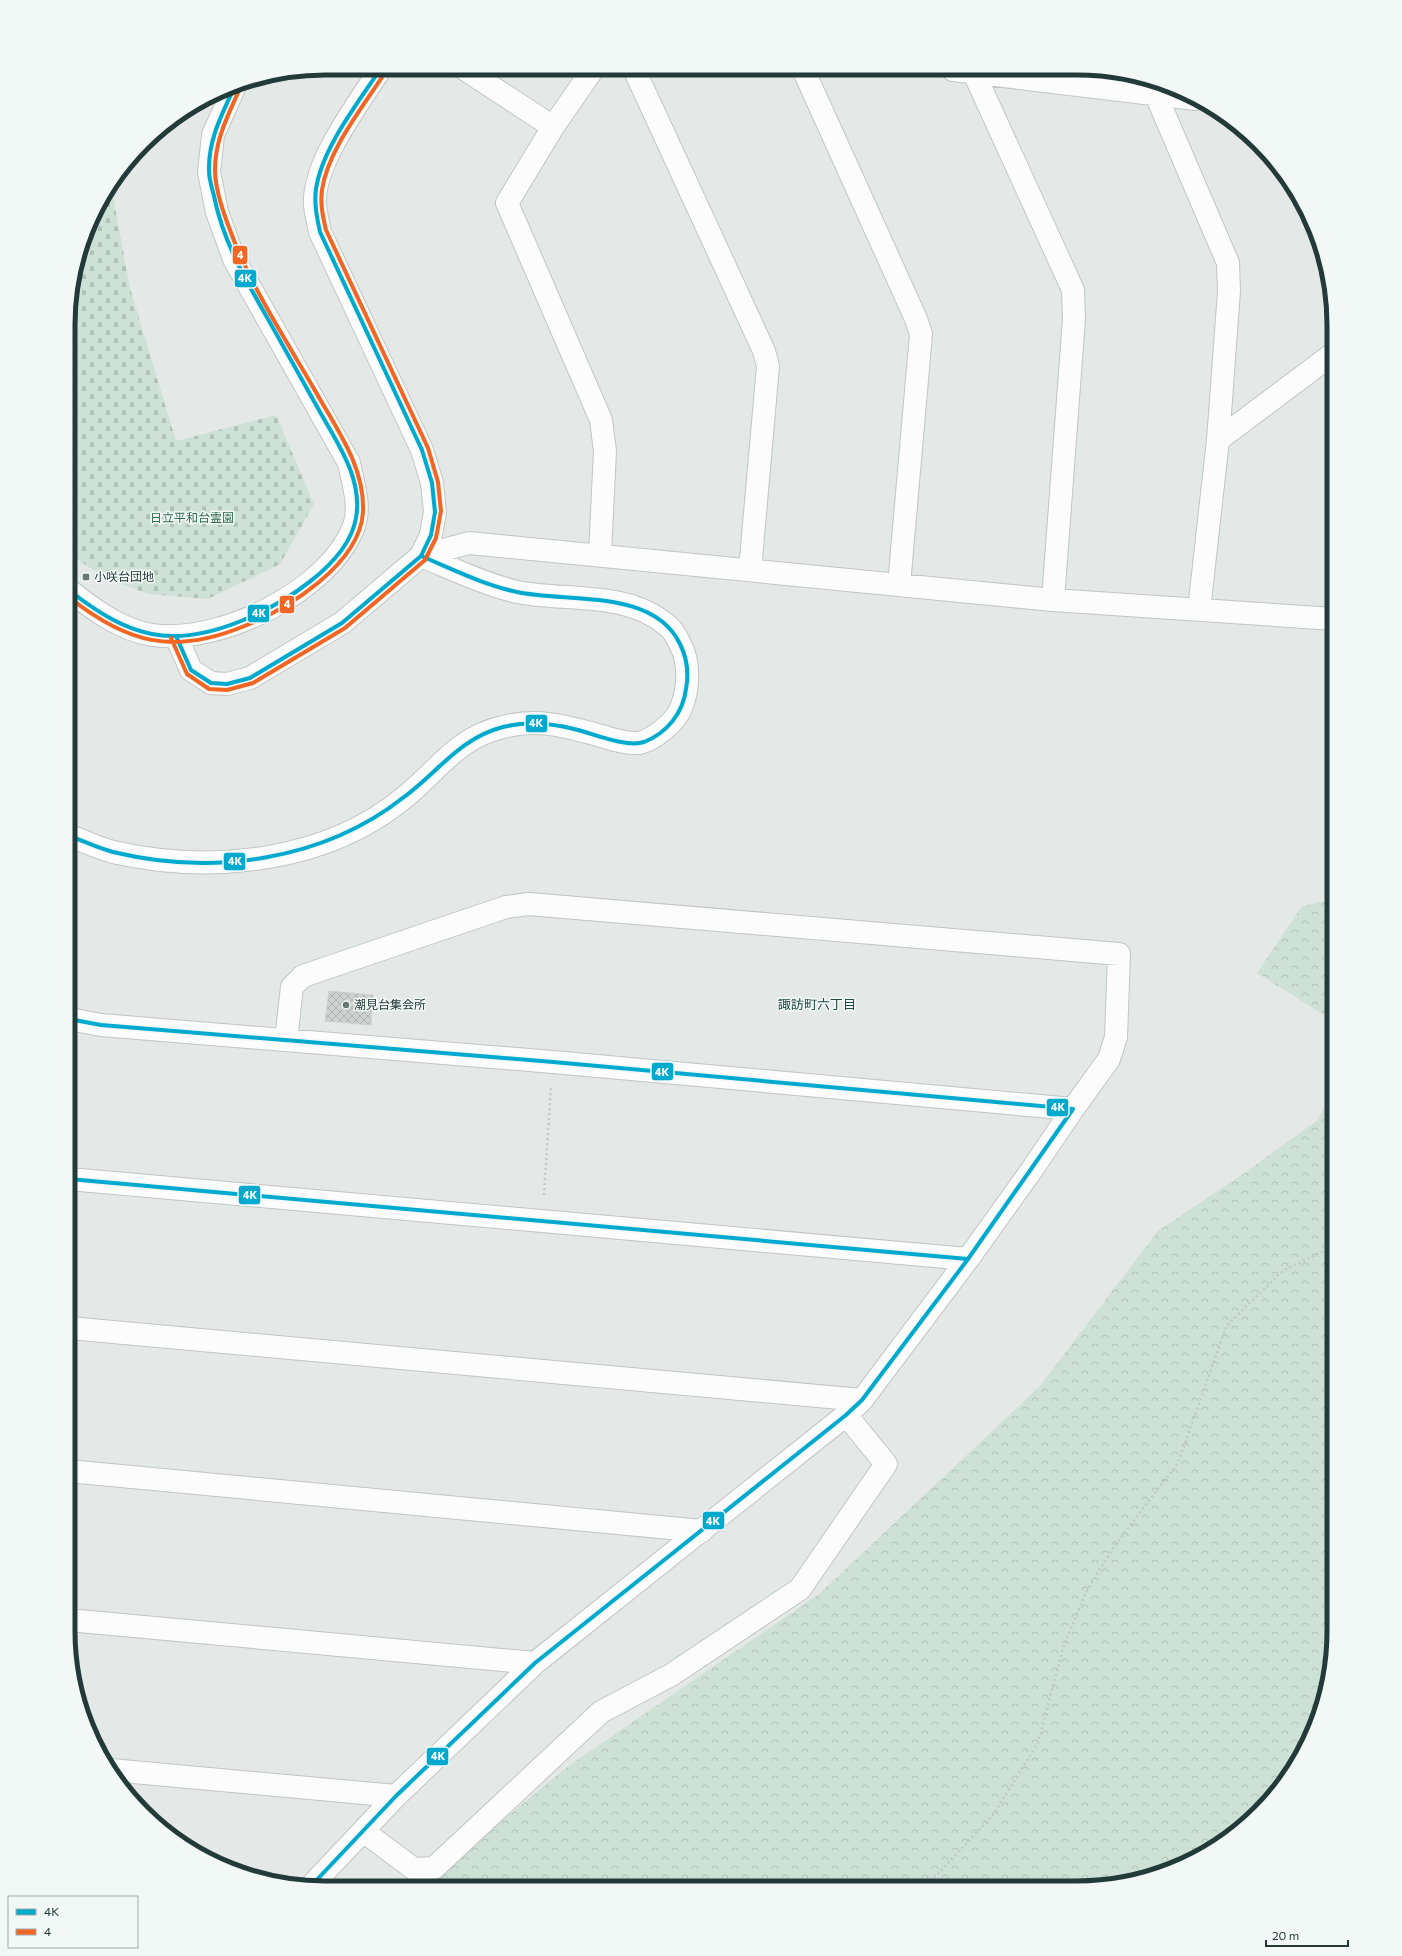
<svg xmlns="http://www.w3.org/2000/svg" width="1402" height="1956" font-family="Commissioner,'Noto Sans JP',sans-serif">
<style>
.forest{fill:url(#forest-crowns)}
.cemetery{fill:url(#cemetery-stones)}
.building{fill:url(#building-cross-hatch);stroke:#cdd2d0}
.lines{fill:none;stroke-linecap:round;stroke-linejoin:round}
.street-casing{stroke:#c1c6c4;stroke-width:24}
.secondary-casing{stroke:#c0c6c4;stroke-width:24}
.path{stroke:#c1c9c8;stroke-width:2.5;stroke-dasharray:2 3;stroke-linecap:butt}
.street{stroke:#fbfcfb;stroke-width:22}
.secondary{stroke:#fbfcfb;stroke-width:22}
.bus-1-casing{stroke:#f2f8f6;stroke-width:7}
.bus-2-casing{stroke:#f2f8f6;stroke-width:7}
.bus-1{stroke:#00a9ce;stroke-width:4}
.bus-2{stroke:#f26522;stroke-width:4}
.poi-dot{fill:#677875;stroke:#f2f8f6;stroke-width:1.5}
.labels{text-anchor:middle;stroke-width:3;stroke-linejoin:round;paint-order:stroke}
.park-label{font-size:12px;fill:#306f51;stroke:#f2f8f6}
.poi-label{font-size:12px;fill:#233b38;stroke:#f2f8f6;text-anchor:start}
.neighbourhood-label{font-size:13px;fill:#204b47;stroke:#f2f8f6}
.rim{fill:none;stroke:#233b38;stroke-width:5}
.line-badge{stroke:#f2f8f6;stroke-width:1.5}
.badge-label{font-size:11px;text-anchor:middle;font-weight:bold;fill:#fff}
</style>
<defs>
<pattern id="forest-crowns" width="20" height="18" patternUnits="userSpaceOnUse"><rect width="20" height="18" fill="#cee1d6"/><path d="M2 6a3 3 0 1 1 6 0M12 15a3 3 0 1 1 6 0" fill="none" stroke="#b1c2b8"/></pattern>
<pattern id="cemetery-stones" width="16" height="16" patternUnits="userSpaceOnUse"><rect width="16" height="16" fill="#cee1d6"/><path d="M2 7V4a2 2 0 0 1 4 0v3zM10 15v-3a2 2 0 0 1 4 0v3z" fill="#b1c2b8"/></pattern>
<pattern id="building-cross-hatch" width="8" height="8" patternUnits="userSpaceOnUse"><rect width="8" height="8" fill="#cdd1d0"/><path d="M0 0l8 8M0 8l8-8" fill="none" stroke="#b0b4b3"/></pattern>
</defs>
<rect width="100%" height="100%" fill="#e4e9e7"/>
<!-- forest -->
<path class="forest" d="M1334,899V1021L1257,973L1302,906Z
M1334,1083L1333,1648L1320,1714L1290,1774L1246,1824L1190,1862L1143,1879L1077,1888L424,1886L567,1767L819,1594L1039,1387L1158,1231L1243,1174L1318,1120Z"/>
<!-- cemetery -->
<path class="cemetery" d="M111,186L130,288L176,441L276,415L314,504L280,564L208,599L149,594L108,579L70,555V292L102,197Z"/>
<!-- building -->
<path class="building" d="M329,991L373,995L371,1025L325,1021Z"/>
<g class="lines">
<!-- street casing -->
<g class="street-casing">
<path id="street" d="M463,68L553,127
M593,69L553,127L507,203L601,420L605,451L600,554
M634,69L764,351L768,366L750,570
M803,69L916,319L921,334L899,585
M953,70L1195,99
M974,73L1073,290L1074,319L1053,600
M1156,95L1228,263L1229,291L1218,440
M421,556L469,543L1053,600L1334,619
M1199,610L1218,440L1334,353
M176,636L191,670L211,683L227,684L250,678L342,623L421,556L431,535L435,512L432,483L422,450L320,232C318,223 316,214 315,205C312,164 359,103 381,68
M69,836C84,841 98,848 113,852C210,874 326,863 405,797C438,770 458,737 503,727C538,718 565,726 598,735C610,739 627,744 639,743C653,740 676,722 681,708C689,689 690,662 680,644C677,638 674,631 669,627C628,590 567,602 517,592C484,584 453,569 421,556
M69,1019L101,1025L553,1062L1073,1109L1031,1171L968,1259
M286,1040L292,987L303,976L506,907L529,904L1119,954L1116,1037L1109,1059L1073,1109
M69,1179L968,1259L862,1400L846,1415L535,1663L396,1796L311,1886
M69,1328L862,1400
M68,1471L702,1531
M68,1620L535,1663
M111,1770L396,1796
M363,1831L414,1869L434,1868L601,1712L671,1675L800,1589L886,1464L846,1415"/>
</g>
<!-- secondary casing -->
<g class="secondary-casing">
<path id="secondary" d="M70,591C94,610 121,630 152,635C219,645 330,591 354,526C361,506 353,483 349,463L234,259L217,212L209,172L213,135L235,86"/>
</g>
<!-- path -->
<path class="path" d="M544,1195L551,1087
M917,1888L937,1875L993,1815L1038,1743L1064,1645L1087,1590L1115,1545L1178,1463L1227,1325L1284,1270L1334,1246"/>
<!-- street -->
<use href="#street" class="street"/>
<!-- secondary -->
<use href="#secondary" class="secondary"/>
<!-- bus-1 casing -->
<g class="bus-1-casing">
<path id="bus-1" d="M70,591C128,636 170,650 241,621C281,605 348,565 356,518C363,479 338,444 320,412C303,381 285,350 268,319C245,279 223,241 214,196C212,188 209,179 209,171C208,140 222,114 235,86
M176,636L191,670L211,683L227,684L250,678L342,623L421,556L431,535L435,512L432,483L422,450L320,232C317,218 314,204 316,189C322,148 358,103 381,68
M69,836C84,841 98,848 113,852C212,876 323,861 404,797C438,772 460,738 503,727C527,721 550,723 574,729C592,733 626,748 644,742C667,733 683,713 686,689C689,673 687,658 680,644C653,588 567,603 517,592C484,585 452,569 421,556
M69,1019L101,1025L553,1062L1073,1109L968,1259
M69,1179L968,1259L862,1400L846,1415L535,1663L396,1796L311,1886"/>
</g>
<!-- bus-2 casing -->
<g class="bus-2-casing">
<path id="bus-2" d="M70,598C127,643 173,655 242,627C286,610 360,565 363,512C365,468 338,431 317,394C288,343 250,286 230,230C223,212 215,190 215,170C215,139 228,116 240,88
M171,638L187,674L209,689L227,690L253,683L345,628L425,560L436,538L441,511L438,482L428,448L326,230C323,217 320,204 322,190C328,149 364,106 386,71"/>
</g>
<!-- bus-1 -->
<use href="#bus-1" class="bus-1"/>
<!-- bus-2 -->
<use href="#bus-2" class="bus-2"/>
</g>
<!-- markers -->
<g class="poi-dot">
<rect x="82" y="573" width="8" height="8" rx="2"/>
<circle cx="346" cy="1005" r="4"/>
</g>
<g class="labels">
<!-- park labels -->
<g class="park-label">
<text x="192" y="522">日立平和台霊園</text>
</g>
<!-- poi labels -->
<g class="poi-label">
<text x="94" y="581">小咲台団地</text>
<text x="354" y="1009">潮見台集会所</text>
</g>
<!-- neighbourhood labels -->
<g class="neighbourhood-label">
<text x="817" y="1009">諏訪町六丁目</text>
</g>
</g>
<!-- crop -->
<path d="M0 0H1402V1956H0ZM325 75H1077A250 250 0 0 1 1327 325V1631A250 250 0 0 1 1077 1881H325A250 250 0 0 1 75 1631V325A250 250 0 0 1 325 75Z" fill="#f2f8f6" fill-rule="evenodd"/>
<path class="rim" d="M325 75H1077A250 250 0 0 1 1327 325V1631A250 250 0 0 1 1077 1881H325A250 250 0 0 1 75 1631V325A250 250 0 0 1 325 75Z"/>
<g class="line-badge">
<rect x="232" y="245" width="16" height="20" rx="4" fill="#f26522"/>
<rect x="234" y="269" width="23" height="19" rx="4" fill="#00a9ce"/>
<rect x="279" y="595" width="16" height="19" rx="4" fill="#f26522"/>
<rect x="247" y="604" width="23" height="19" rx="4" fill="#00a9ce"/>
<rect x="525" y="714" width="23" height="19" rx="4" fill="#00a9ce"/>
<rect x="223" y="852" width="23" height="19" rx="4" fill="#00a9ce"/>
<rect x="651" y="1062" width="23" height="19" rx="4" fill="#00a9ce"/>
<rect x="1046" y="1098" width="23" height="19" rx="4" fill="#00a9ce"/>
<rect x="238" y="1185" width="23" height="20" rx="4" fill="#00a9ce"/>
<rect x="702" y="1511" width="23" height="19" rx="4" fill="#00a9ce"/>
<rect x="426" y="1747" width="23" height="19" rx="4" fill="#00a9ce"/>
</g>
<g class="badge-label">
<text x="240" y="259">4</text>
<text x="245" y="282">4K</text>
<text x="287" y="608">4</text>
<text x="259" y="617">4K</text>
<text x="536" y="727">4K</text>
<text x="235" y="865">4K</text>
<text x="662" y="1076">4K</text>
<text x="1058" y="1111">4K</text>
<text x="250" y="1199">4K</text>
<text x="713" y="1525">4K</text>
<text x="438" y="1760">4K</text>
</g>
<!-- legend -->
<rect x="8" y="1896" width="130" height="52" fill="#f2f8f6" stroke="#9facaa"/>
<rect x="16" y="1909" width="20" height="6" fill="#00a9ce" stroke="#9facaa"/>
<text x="44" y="1916" font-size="12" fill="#233b38">4K</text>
<rect x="16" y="1929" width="20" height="6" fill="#f26522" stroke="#9facaa"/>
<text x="44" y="1936" font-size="12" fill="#233b38">4</text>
<!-- scale -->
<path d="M1266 1940v6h82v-6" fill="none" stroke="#233b38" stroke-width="2"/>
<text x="1272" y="1940" font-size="12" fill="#233b38" stroke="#f2f8f6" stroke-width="3" paint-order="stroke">20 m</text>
</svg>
